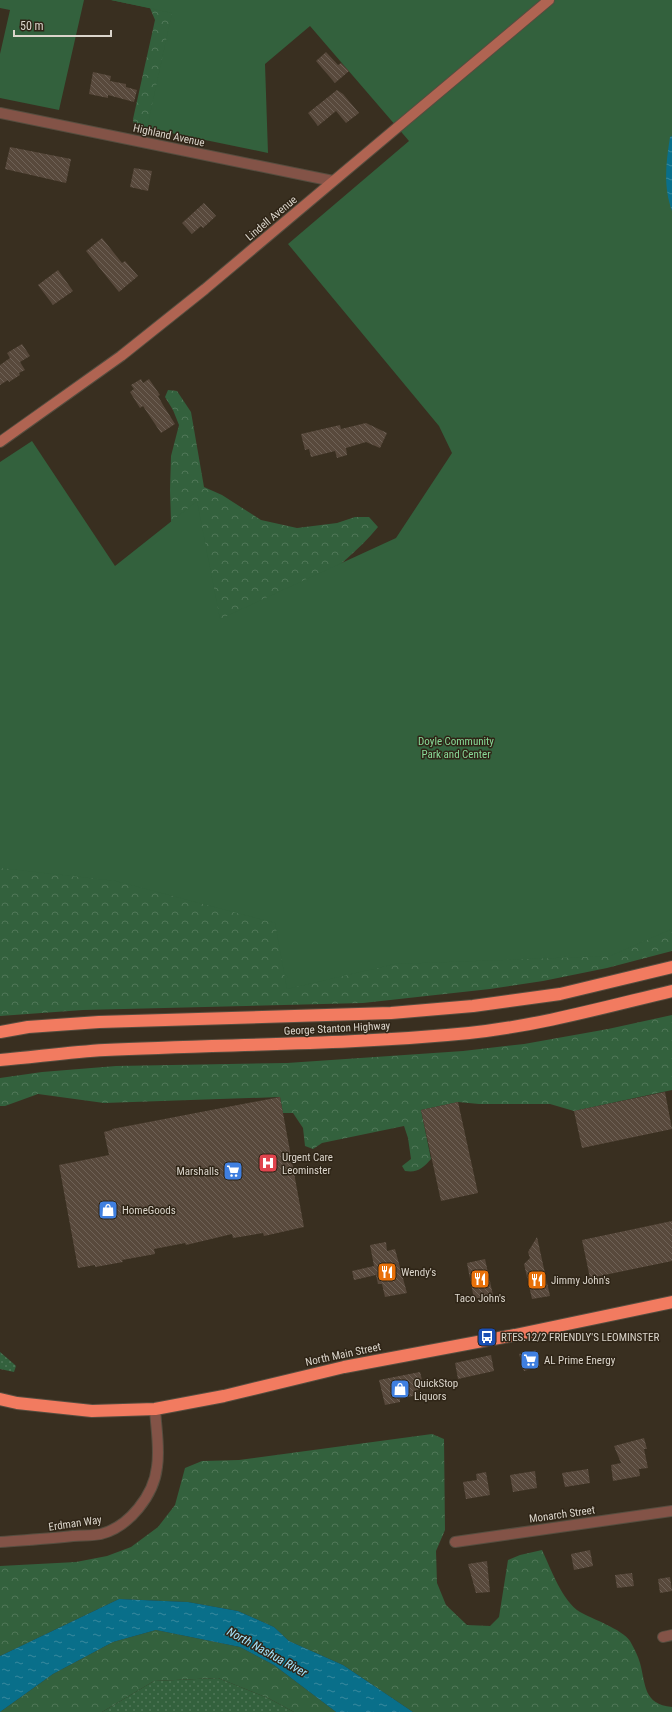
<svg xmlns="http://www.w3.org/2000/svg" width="672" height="1712" font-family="'Roboto Condensed',sans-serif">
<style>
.grass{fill:url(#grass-dots)}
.forest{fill:url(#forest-crowns)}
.park{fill:#33613d}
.water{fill:url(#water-ripples)}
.building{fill:url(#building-back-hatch)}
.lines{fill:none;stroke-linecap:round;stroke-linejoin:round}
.street-casing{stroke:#564d3f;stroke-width:12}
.secondary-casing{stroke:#564d3f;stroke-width:12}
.highway-casing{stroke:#564d3f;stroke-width:14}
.street{stroke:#835347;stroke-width:10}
.secondary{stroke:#b06452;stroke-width:10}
.highway{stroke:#f27b60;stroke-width:12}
.labels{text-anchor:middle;stroke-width:3;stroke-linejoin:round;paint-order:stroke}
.street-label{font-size:11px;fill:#dbd5cb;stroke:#2f2517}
.park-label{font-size:11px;fill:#88d997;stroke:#2f2517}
.poi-label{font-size:11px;fill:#dbd5cb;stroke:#2f2517;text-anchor:start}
.water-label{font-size:12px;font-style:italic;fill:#a5e6fe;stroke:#2f2517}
</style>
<defs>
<pattern id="grass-dots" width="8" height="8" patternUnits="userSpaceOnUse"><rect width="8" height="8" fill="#33613d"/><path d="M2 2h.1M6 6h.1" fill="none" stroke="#507758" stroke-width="1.8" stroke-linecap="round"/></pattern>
<pattern id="forest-crowns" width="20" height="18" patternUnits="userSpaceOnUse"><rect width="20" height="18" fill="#33613d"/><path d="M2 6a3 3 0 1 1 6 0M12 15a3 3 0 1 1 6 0" fill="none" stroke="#507758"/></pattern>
<pattern id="water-ripples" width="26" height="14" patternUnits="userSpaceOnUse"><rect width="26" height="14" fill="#096f8a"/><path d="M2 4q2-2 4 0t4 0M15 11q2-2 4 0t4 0" fill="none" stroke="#38899e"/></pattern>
<pattern id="building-back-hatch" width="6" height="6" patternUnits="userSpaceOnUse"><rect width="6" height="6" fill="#58493c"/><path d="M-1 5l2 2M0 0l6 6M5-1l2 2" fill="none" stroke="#6f6257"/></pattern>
</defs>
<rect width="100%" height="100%" fill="#392f20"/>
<!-- grass -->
<path class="grass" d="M0,1352L14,1364L16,1366L14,1372L0,1369Z
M218,1678L268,1698L294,1712H102L154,1681Z"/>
<!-- forest -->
<path class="forest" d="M111,0H185L152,129L134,126L133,119L155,20L150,8Z
M168,390L177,391L191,412L204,487L222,495L261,520L297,528L337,523L355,517H369L378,527C359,550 336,568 313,587L672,855V951L607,968L543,981L490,989L363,1003L83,1010L0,1016V855L171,522L170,490L171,456L179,425L173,410L165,397Z
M672,1015V1090L574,1111L550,1104H479L458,1102L421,1110L431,1159C423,1168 418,1173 405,1171L402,1166L411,1159L408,1138L404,1126L322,1143L313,1149L305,1146L303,1128L293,1113H283L280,1097L104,1103L38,1094L5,1106H0V1078L42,1072L116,1066L287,1063L463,1051L524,1044L608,1029Z
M432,1434L444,1439L445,1530L436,1551L437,1583L446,1605L467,1625L490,1626L499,1617L508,1560L520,1555L542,1550C551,1569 562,1601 580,1612C592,1619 622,1629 630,1641C634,1648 638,1656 640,1663C646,1685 643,1704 672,1707V1712H413L343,1665L289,1641L274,1627L238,1611L188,1602L119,1599L0,1656V1566L76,1562L107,1556L131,1547L158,1527L175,1505L185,1468L202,1461L239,1460Z
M156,1630L240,1647L274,1665L336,1712H294L268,1698L218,1678L154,1681L102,1712H0L53,1674L113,1642Z"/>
<!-- park -->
<path class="park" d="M0,0H84L59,110L0,98V54L10,10L0,8Z
M111,0H672V929L610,956L395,964L287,989L275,923L116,881L0,868V462L32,441L115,566L197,501L220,619L396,538L452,453L439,426L288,244L409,141L310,26L265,64L268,153L147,128L172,13Z"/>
<!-- water -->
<path class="water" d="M672,136V211C663,186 666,163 670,137Z
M119,1599L188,1602L238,1611L274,1627L289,1641L343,1665L413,1712H336L274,1665L240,1647L156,1630L113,1642L53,1674L0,1712V1656Z"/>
<!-- building -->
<path class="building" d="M326,52L338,65L341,63L349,71L335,83L316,61Z
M93,72L111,76L110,81L126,84V87L137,90L134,102L108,95V98L89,94Z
M337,90L343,94L359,113L346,123L336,111L318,126L308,113Z
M10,147L71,159L66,183L5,169Z
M134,168L152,171L148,191L130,187Z
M204,203L216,216L203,228L201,226L192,234L182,223Z
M102,238L122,263L125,261L138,276L119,292L86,251Z
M58,270L73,291L53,305L38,285Z
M22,344L30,356L20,362L25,370L19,373L20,375L9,382L8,380L0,385V365L10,358L7,353Z
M141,379L143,383L149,379L160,395L158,396L163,405L175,424L161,433L143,406L140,408L130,392L134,389L131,385Z
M366,423L387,433L380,448L366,442L346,448L347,455L337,458L335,451L311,457L309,449L305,450L301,434L340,425L341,429Z
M665,1092L672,1129L582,1148L574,1111Z
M280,1097L304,1227L264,1236L263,1233L233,1238L232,1234L186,1245L185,1243L154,1249L155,1254L122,1260L123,1262L95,1267V1265L78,1268L59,1165L109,1155L104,1132L112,1130V1129Z
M458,1102L478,1193L441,1201L421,1110Z
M672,1221V1261L590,1278L582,1240Z
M537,1237L550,1296L532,1299L524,1264L530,1258L528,1252Z
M386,1242L387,1251L395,1249L407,1293L385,1297L382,1284H378L376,1275L354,1280L352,1271L374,1266L370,1245Z
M485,1259L493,1295L474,1299L467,1263Z
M536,1350L540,1366L524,1371L519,1354Z
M491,1355L494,1371L458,1379L455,1363Z
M420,1372L424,1388L416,1390L417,1395L400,1399V1402L385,1405L379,1380Z
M644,1438L647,1449H644L648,1468L639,1469L640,1476L613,1481L611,1465L621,1463L614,1446Z
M588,1469L590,1483L565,1487L562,1473Z
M535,1471L537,1488L513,1492L510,1475Z
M486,1472L490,1495L466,1499L463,1482L477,1480L476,1474Z
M590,1550L593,1566L574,1570L571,1554Z
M487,1561L490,1592L476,1593L468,1564Z
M632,1573L634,1586L617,1588L615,1575Z
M670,1577L672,1591L660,1593L658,1579Z"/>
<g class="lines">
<!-- street casing -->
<g class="street-casing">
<path id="street" d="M0,113L333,181
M0,1542C24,1540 49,1539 73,1536C82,1535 92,1536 101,1534C129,1527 154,1495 157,1467C160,1448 156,1428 155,1409
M455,1542L672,1511
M663,1637L672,1635"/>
</g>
<!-- secondary casing -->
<g class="secondary-casing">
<path id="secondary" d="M0,442L121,356L205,289L549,0"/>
</g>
<!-- highway casing -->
<g class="highway-casing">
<path id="highway" d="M0,1032L28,1027L99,1022L391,1013L473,1006L560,994L672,967
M0,1060C35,1057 70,1052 105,1050C226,1044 348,1045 469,1033C537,1026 605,1007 672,991
M0,1399L17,1403L92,1411L155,1409L224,1396L344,1367L515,1335L672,1302"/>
</g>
<!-- street -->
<use href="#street" class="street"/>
<!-- secondary -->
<use href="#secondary" class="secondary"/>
<!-- highway -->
<use href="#highway" class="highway"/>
</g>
<!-- icons -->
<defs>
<g id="hospital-square" transform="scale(1)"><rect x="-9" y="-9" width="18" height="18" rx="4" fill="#e0444e" stroke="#2f2517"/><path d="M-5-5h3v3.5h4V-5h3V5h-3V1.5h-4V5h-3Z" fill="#fff"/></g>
<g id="supermarket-square" transform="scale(1)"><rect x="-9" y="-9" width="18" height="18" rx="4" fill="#3f7fe0" stroke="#2f2517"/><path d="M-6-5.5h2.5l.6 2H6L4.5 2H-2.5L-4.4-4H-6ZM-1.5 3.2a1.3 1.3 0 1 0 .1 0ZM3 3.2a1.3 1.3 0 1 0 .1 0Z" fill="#fff"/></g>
<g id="shop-square" transform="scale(1)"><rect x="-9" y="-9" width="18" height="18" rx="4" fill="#3f7fe0" stroke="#2f2517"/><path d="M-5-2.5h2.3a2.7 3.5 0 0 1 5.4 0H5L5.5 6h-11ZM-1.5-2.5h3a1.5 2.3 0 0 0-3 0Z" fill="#fff"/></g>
<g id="restaurant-square" transform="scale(1)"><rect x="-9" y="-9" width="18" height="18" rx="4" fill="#e8710a" stroke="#2f2517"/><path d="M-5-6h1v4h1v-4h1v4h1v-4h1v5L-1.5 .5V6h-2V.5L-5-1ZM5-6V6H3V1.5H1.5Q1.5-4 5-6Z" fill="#fff"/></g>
<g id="bus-square" transform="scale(1)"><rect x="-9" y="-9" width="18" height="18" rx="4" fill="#1a4fb4" stroke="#2f2517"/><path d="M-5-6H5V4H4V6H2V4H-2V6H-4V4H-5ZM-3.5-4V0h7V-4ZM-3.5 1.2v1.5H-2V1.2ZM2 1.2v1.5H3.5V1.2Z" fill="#fff"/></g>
</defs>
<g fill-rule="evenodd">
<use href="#hospital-square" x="268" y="1163"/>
<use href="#supermarket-square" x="233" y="1171"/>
<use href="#shop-square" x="108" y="1210"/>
<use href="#restaurant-square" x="387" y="1272"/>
<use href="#restaurant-square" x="480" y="1279"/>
<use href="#restaurant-square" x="537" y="1280"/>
<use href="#bus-square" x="487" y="1337"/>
<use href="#supermarket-square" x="530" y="1360"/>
<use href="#shop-square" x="400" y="1389"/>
</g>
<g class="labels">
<!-- street labels -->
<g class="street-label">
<text transform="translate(169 135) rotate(12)" y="4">Highland Avenue</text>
<text transform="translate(271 218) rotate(-40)" y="4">Lindell Avenue</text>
<text transform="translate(337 1028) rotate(-3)" y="4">George Stanton Highway</text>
<text transform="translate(343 1354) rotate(-12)" y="4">North Main Street</text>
<text transform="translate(562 1514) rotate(-8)" y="4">Monarch Street</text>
<text transform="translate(75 1523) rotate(-8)" y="4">Erdman Way</text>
</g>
<!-- park labels -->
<g class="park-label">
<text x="456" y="745">Doyle Community<tspan x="456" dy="13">Park and Center</tspan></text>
</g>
<!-- poi labels -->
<g class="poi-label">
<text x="282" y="1161">Urgent Care<tspan x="282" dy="13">Leominster</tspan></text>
<text x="219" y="1175" text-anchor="end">Marshalls</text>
<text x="122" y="1214">HomeGoods</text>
<text x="401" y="1276">Wendy's</text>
<text x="551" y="1284">Jimmy John's</text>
<text x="480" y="1302" text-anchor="middle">Taco John's</text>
<text x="501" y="1341">RTES.12/2 FRIENDLY'S LEOMINSTER</text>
<text x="544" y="1364">AL Prime Energy</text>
<text x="414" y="1387">QuickStop<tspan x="414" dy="13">Liquors</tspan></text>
</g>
<!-- water labels -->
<g class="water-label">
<text transform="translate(267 1652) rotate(29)" y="4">North Nashua River</text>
</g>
</g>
<!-- scale -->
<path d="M14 30v6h97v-6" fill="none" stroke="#dbd5cb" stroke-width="2"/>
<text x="20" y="30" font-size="12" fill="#dbd5cb" stroke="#2f2517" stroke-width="3" paint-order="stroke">50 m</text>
</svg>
